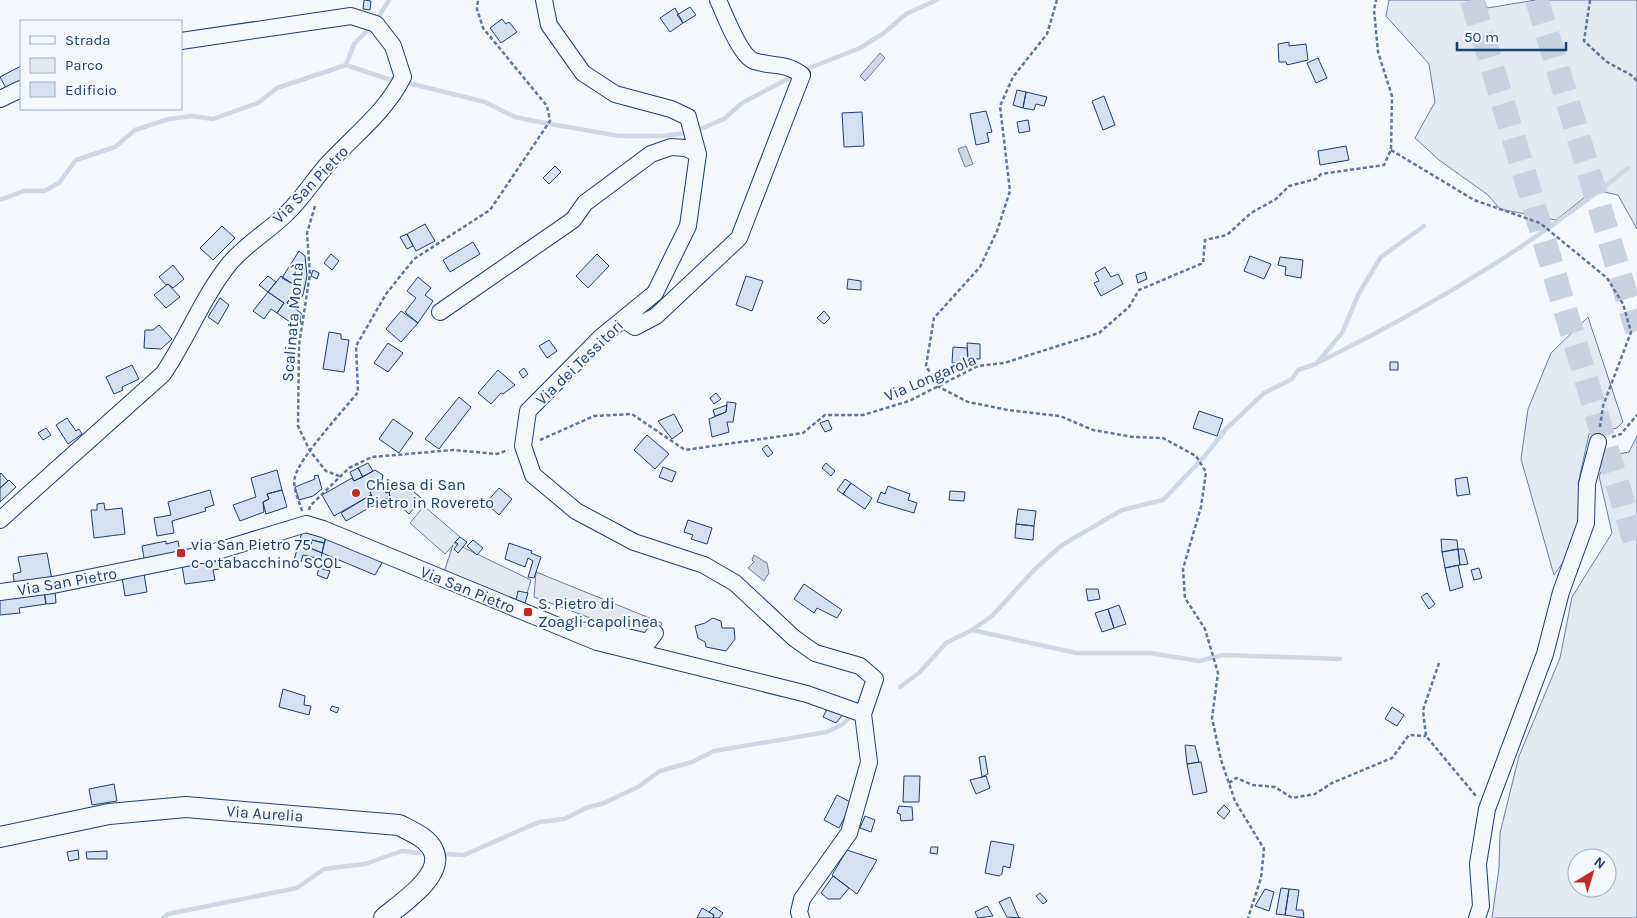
<svg xmlns="http://www.w3.org/2000/svg" width="1637" height="918" font-family="Karla,sans-serif">
<style>
.green{fill:#e3e9f0;stroke:#687fa3;fill-rule:evenodd}
.parking{fill:#e3e8f0;stroke:#687fa3}
.water{fill:#cfd7e4;stroke:#687fa3}
.lines{fill:none;stroke-linecap:round;stroke-linejoin:round}
.stream{stroke:#cfd7e4;stroke-width:4.5}
.building{fill:#d5e0f0;stroke:#1d3f73}
.highway-tunnel{stroke:#c9d2e0;stroke-width:24;stroke-dasharray:24 12;stroke-linecap:butt}
.minor-casing{stroke:#1d3f73;stroke-width:18}
.major-casing{stroke:#1d3f73;stroke-width:22}
.path{stroke:#5e769c;stroke-width:2.5;stroke-dasharray:4 2.5;stroke-linecap:butt}
.minor{stroke:#f4f7fb;stroke-width:16}
.major{stroke:#f4f7fb;stroke-width:20}
.poi-dot{fill:#c62828;stroke:#f4f7fb;stroke-width:2}
.labels{text-anchor:middle;stroke-width:4;stroke-linejoin:round;paint-order:stroke}
.street-label{font-size:16px;fill:#1d3f73;stroke:#f4f7fb}
.poi-label{font-size:16px;fill:#1d3f73;stroke:#f4f7fb;text-anchor:start}
</style>
<rect width="100%" height="100%" fill="#f4f7fb"/>
<!-- green -->
<path class="green" d="M1389,0H1484L1487,8L1536,0H1637V229L1618,195L1594,190L1556,220L1500,209L1488,195L1439,160L1415,138L1435,102L1429,64L1386,16Z
M1588,317L1623,422L1617,428L1589,434L1578,484L1591,524L1554,575L1521,459L1528,409L1551,353Z
M1637,436V918H1492L1499,868L1500,833L1519,756L1560,658L1572,597L1612,533L1599,476L1609,456L1629,452ZM1577,858H1607V888H1577Z
M424,506L460,537L454,543L531,580L522,611L442,578L453,545L445,554L410,523Z"/>
<!-- parking -->
<path class="parking" d="M536,572L662,623L655,642L534,597Z"/>
<!-- water -->
<path class="water" d="M880,53L885,58L865,81L860,76Z
M966,146L973,164L965,167L958,149Z
M754,555L767,563L769,573L764,581L748,568L754,562L752,560Z"/>
<g class="lines">
<!-- stream -->
<path class="stream" d="M376,21L389,0
M346,65L354,44L371,27
M802,71L860,48L884,33L906,14L937,0
M404,82L485,102L515,117L534,121L619,136H663L688,133
M696,131L724,119L742,103L795,75
M0,200L24,191H44L59,183L76,160L115,147L135,130L169,119L192,116L213,119L258,103L277,88L346,65L388,79H397
M1319,362C1429,308 1533,245 1628,168
M972,630L1076,653H1150L1199,661L1223,655L1340,659
M900,687L919,673L946,643L972,630L992,616L1035,569L1062,545L1122,510L1163,500L1204,457L1226,429L1264,393L1292,379L1298,370L1316,364L1342,333L1359,293L1381,257L1424,226
M448,854L464,855L539,822L564,819L586,808L604,803L638,787L660,771L692,762L714,751L827,732L843,724L848,719
M163,918L168,914L297,888L324,869L365,864L402,851L419,853"/>
</g>
<!-- building -->
<path class="building" d="M364,0L371,1L370,10L363,9Z
M690,7L696,15L683,23L677,15Z
M675,8L683,23L670,32L660,18Z
M502,19L506,24L509,22L517,32L501,43L490,28Z
M1289,42V46L1306,44L1308,60L1287,65L1286,62H1279L1278,44Z
M1318,58L1327,78L1316,83L1307,63Z
M21,66V82L7,90L0,77Z
M1017,90L1026,92L1023,108L1013,105Z
M1026,92L1047,97L1044,106L1036,104L1034,110L1023,108Z
M1104,96L1115,125L1103,130L1092,101Z
M986,111L992,132L987,133L989,142L976,145L970,114Z
M862,112L864,146L844,147L842,113Z
M1028,120L1030,131L1019,133L1017,122Z
M1346,146L1349,160L1320,165L1318,151Z
M555,166L561,172L549,184L543,178Z
M425,224L435,241L416,251L407,234Z
M222,226L235,238L213,260L200,248Z
M407,234L413,246L407,249L400,237Z
M473,242L480,254L450,272L443,260Z
M299,251L305,256L307,276L303,295L294,307L287,303L298,287L282,278Z
M331,254L339,261L332,270L324,263Z
M597,254L609,266L588,288L576,276Z
M1250,256L1271,264L1264,279L1244,271Z
M1280,257L1303,260L1301,278L1285,275L1286,267L1278,265Z
M173,265L184,279L173,288L168,284L166,285L159,277Z
M1105,267L1111,277L1118,274L1123,284L1101,296L1094,283L1099,281L1095,273Z
M313,270L319,273L317,279L311,276Z
M1145,272L1147,279L1138,283L1136,275Z
M268,276L276,282L268,292L259,285Z
M281,276L298,287L287,303L301,313L300,324L296,326L277,313L284,303L268,292Z
M746,276L763,281L752,311L736,305Z
M418,277L431,288L425,295L433,301L418,323L405,312L416,298L407,291Z
M848,279L861,281V290L847,289Z
M168,284L180,297L166,308L154,295Z
M268,292L284,303L277,313L271,309L264,319L253,311Z
M220,298L229,305L218,324L208,317Z
M401,311L418,323L401,342L386,329Z
M824,311L830,318L824,324L817,318Z
M159,325L172,339L161,349L144,348L145,330H153Z
M329,332L341,334V339L349,340L344,372L323,369Z
M549,340L557,351L547,358L539,346Z
M388,343L403,353L388,372L374,363Z
M967,343L980,344V359H968Z
M953,347L967,348L968,364L952,363Z
M1390,362H1398V370H1390Z
M132,365L139,379L122,387L123,390L114,394L106,377Z
M524,368L528,374L523,378L519,372Z
M498,370L515,385L503,394L501,393L491,404L478,393Z
M716,393L721,399L714,404L710,398Z
M459,397L471,407L439,449L425,439Z
M727,402L736,403L733,422H727L729,432L712,437L709,419L726,412Z
M727,405L726,412L715,416L713,410Z
M1199,411L1223,419L1217,436L1193,428Z
M674,414L683,431L672,439L658,421Z
M67,418L76,431L79,429L82,434L68,444L56,425Z
M393,419L413,433L399,453L379,439Z
M828,420L832,429L825,432L820,423Z
M46,428L51,435L43,440L38,433Z
M647,435L669,454L655,469L634,450Z
M767,445L773,453L768,457L762,449Z
M368,463L373,471L363,477L358,468Z
M826,463L835,471L831,476L822,468Z
M663,467L676,472L672,482L659,477Z
M358,468L363,477L354,481L350,472Z
M277,470L282,490L267,494L269,499L263,502L264,512L240,521L233,505L256,497L251,478Z
M375,470L383,475L381,485L370,492L371,495L334,516L322,495L352,478L354,481Z
M1,473L8,481L0,488V474Z
M318,475L322,489L313,496L299,500L295,487L315,479L314,476Z
M1467,477L1470,494L1457,496L1455,479Z
M845,479L851,483L843,494L837,490Z
M9,480L16,487L0,502V488Z
M401,480L422,499L409,514L390,497L389,492Z
M851,483L872,498L865,509L843,494Z
M381,485L386,493L389,492L390,497L376,504L370,492Z
M888,486L910,494L908,500L917,503L914,513L877,502L881,492L885,494Z
M499,488L512,499L499,515L486,503Z
M210,490L214,505L205,508L206,511L172,521L174,533L157,536L154,518L171,515L168,502Z
M282,490L287,507L266,514L263,502L269,499L267,494Z
M950,491L965,492L964,501L949,500Z
M371,495L376,504L346,521L341,513Z
M104,503L105,510L122,508L125,534L94,538L91,510H97V504Z
M1018,509L1036,511L1034,526L1016,524Z
M688,520L712,528L707,544L691,539L693,535L684,532Z
M1016,524L1034,526L1033,540L1015,538Z
M302,532L326,537L324,543L312,540L310,548L322,553L321,559L303,555L301,562L294,560Z
M326,537L383,561L375,575L322,553Z
M460,537L467,542L458,553L454,549L458,544L455,542Z
M1441,539L1457,540L1458,549L1442,552Z
M312,540L324,543L322,553L310,548Z
M473,540L483,548L477,555L467,546Z
M166,541V544L178,541L181,557L145,564L142,546Z
M509,543L532,551L531,553L541,557L534,578L528,577L533,561L528,558L525,567L505,559Z
M1458,549H1464L1468,564L1460,565Z
M1458,549L1460,565L1445,568L1442,552Z
M47,553L52,580L15,587L13,574L21,572L18,557Z
M221,561L219,569L213,570L215,580L185,584L182,566Z
M1458,565L1463,587L1450,591L1445,568Z
M319,568L330,571L327,579L317,575Z
M1479,568L1482,578L1474,580L1471,570Z
M144,574L147,592L125,596L122,577Z
M804,584L842,610L837,618L817,608L814,613L794,599Z
M1086,589H1098L1100,599L1088,601Z
M55,590L56,603L46,604L44,591Z
M44,591L46,604L19,608L20,613L0,615V595Z
M518,591L528,593L525,603L516,601Z
M1427,593L1435,604L1429,609L1421,597Z
M1119,605L1126,624L1114,628L1108,609Z
M1108,609L1114,628L1102,632L1095,613Z
M713,618L721,621L722,628H734L735,639L726,651L706,647L705,642L698,638L695,626L705,623Z
M283,689L305,696L304,705L311,706L309,715L279,707Z
M829,705L844,713L836,723L823,717Z
M332,706L339,708L337,713L330,710Z
M1392,707L1404,715L1397,726L1385,719Z
M1185,745L1195,746L1199,762L1187,764Z
M985,756L988,774L982,777L979,757Z
M1201,762L1207,792L1193,795L1187,764Z
M904,776H920L919,802H903Z
M986,776L990,788L976,794L970,780Z
M114,784L117,801L92,805L89,789Z
M837,795L852,803L839,828L824,820Z
M1224,805L1230,811L1224,819L1217,813Z
M899,806L912,807L913,820L901,821L900,814L897,813Z
M865,816L875,820L871,832L860,828Z
M991,841L1014,845L1010,868L1003,866L1002,874L999,876L985,873Z
M931,847H938L937,854L930,853Z
M78,850L79,859L69,861L67,852Z
M847,850L877,860L857,894L832,875Z
M107,851V859H87L86,852Z
M833,876L849,888L840,899H828L821,893Z
M1281,888L1289,889L1285,915L1276,914Z
M1265,889L1274,892L1269,911L1255,906Z
M1289,889L1299,890L1296,910H1303L1304,918L1285,915Z
M1040,893L1047,901L1043,904L1036,896Z
M1010,897L1019,918H1021L1007,917L999,902Z
M987,906L993,916L978,918L975,912Z
M714,907L723,913L719,918H713L714,915L709,912Z
M702,908L714,915L713,918H697Z"/>
<g class="lines">
<!-- highway-tunnel -->
<path class="highway-tunnel" d="M1472,0L1637,549
M1537,0L1637,331"/>
<!-- minor casing -->
<g class="minor-casing">
<path id="minor" d="M544,0L549,25L583,73L615,94L671,109L688,117L698,154L688,226L655,293L600,338L528,411L523,446L533,475L576,511L634,542L704,565L735,583L794,638L815,653L860,666L875,679L863,714
M0,99L21,89
M440,312L573,220L585,203L651,154L671,147L686,148L698,154
M623,319L635,327L656,316L739,238L802,75C785,62 772,67 754,61C740,56 724,13 718,0
M0,520L163,374C187,339 203,296 230,263C247,243 269,231 287,213C302,199 313,181 326,166C353,136 385,113 403,77L393,46L376,24L351,16L181,41
M0,592L53,585L211,553L306,524L323,529L597,642L807,694L863,714L869,762L849,833L802,899L799,912L801,918
M576,633L593,629L648,642L655,633
M1477,918L1481,906L1478,864L1487,809L1545,654L1561,592L1586,523L1587,484L1598,442"/>
</g>
<!-- major casing -->
<g class="major-casing">
<path id="major" d="M0,837L109,814L186,807L399,825C410,831 427,837 433,850C446,875 400,904 384,918"/>
</g>
<!-- path -->
<path class="path" d="M1057,0L1047,34L1013,77L1000,106L1010,191L997,231L980,267L934,318L926,366L939,387L968,402L1008,410L1060,416L1093,430L1133,437L1163,438L1196,456L1206,472L1201,507L1183,569L1185,598L1205,629L1218,673L1212,718L1221,760L1235,801L1264,849L1261,878L1248,918
M1590,0L1584,41L1607,62L1631,75L1637,81
M1391,150L1474,200L1540,223L1607,278L1623,304L1631,332L1603,406L1600,427
M315,206L307,233L310,274L299,345L298,426L310,451L326,471L339,476
M1612,437L1621,434L1637,415
M540,440L594,416L632,414L685,450L803,433L825,415H863L909,401L978,366L1004,363L1099,333L1129,307L1139,290L1203,263L1205,240L1227,235L1251,213L1276,199L1289,186L1316,179L1321,174L1384,165L1391,150L1392,96L1378,52L1374,10L1376,0
M309,510L310,506L349,468L372,457L453,450L497,454L508,450
M302,511C299,500 292,488 295,477C299,458 344,410 358,392L356,346L386,294L414,259L490,210L550,121L547,106L483,28L477,9L478,0
M1439,663L1423,710L1426,736L1476,796
M1229,783L1236,778L1253,785L1275,787L1292,798L1315,794L1332,783L1392,758L1409,735L1426,736"/>
<!-- minor -->
<use href="#minor" class="minor"/>
<!-- major -->
<use href="#major" class="major"/>
</g>
<!-- markers -->
<g class="poi-dot">
<circle cx="356" cy="493" r="5"/>
<rect x="176" y="548" width="10" height="10" rx="2.5"/>
<rect x="523" y="607" width="10" height="10" rx="2.5"/>
</g>
<g class="labels">
<!-- street labels -->
<g class="street-label">
<text transform="translate(310 184) rotate(-46)" y="6">Via San Pietro</text>
<text transform="translate(292 322) rotate(-85)" y="6">Scalinata Montà</text>
<text transform="translate(579 362) rotate(-44)" y="6">Via dei Tessitori</text>
<text transform="translate(930 377) rotate(-23)" y="6">Via Longarola</text>
<text transform="translate(67 581) rotate(-10)" y="6">Via San Pietro</text>
<text transform="translate(468 589) rotate(22)" y="6">Via San Pietro</text>
<text transform="translate(265 813) rotate(4)" y="6">Via Aurelia</text>
</g>
<!-- poi labels -->
<g class="poi-label">
<text x="366" y="490">Chiesa di San<tspan x="366" dy="18">Pietro in Rovereto</tspan></text>
<text x="191" y="550">via San Pietro 75<tspan x="191" dy="18">c-o tabacchino SCOL</tspan></text>
<text x="538" y="609">S. Pietro di<tspan x="538" dy="18">Zoagli capolinea</tspan></text>
</g>
</g>
<!-- legend -->
<rect x="20" y="20" width="162" height="90" fill="#f4f7fb" stroke="#9eadc5"/>
<rect x="30" y="36" width="25" height="8" fill="#f4f7fb" stroke="#9eadc5"/>
<text x="65" y="45" font-size="15" fill="#1d3f73">Strada</text>
<rect x="30" y="58" width="25" height="15" fill="#e3e9f0" stroke="#9eadc5"/>
<text x="65" y="70" font-size="15" fill="#1d3f73">Parco</text>
<rect x="30" y="82" width="25" height="15" fill="#d5e0f0" stroke="#9eadc5"/>
<text x="65" y="95" font-size="15" fill="#1d3f73">Edificio</text>
<!-- north arrow -->
<g transform="translate(1592 873) rotate(38)"><circle r="24" fill="#f4f7fb" stroke="#9eadc5"/>
<path d="M0-4L9 19L0 12L-9 19Z" fill="#c62828"/>
<text y="-8" font-size="14" font-weight="bold" text-anchor="middle" fill="#1d3f73">N</text>
</g>
<!-- scale -->
<path d="M1457 42v8h109v-8" fill="none" stroke="#1d3f73" stroke-width="2.5"/>
<text x="1464" y="42" font-size="15" fill="#1d3f73" stroke="#f4f7fb" stroke-width="4" paint-order="stroke">50 m</text>
</svg>
